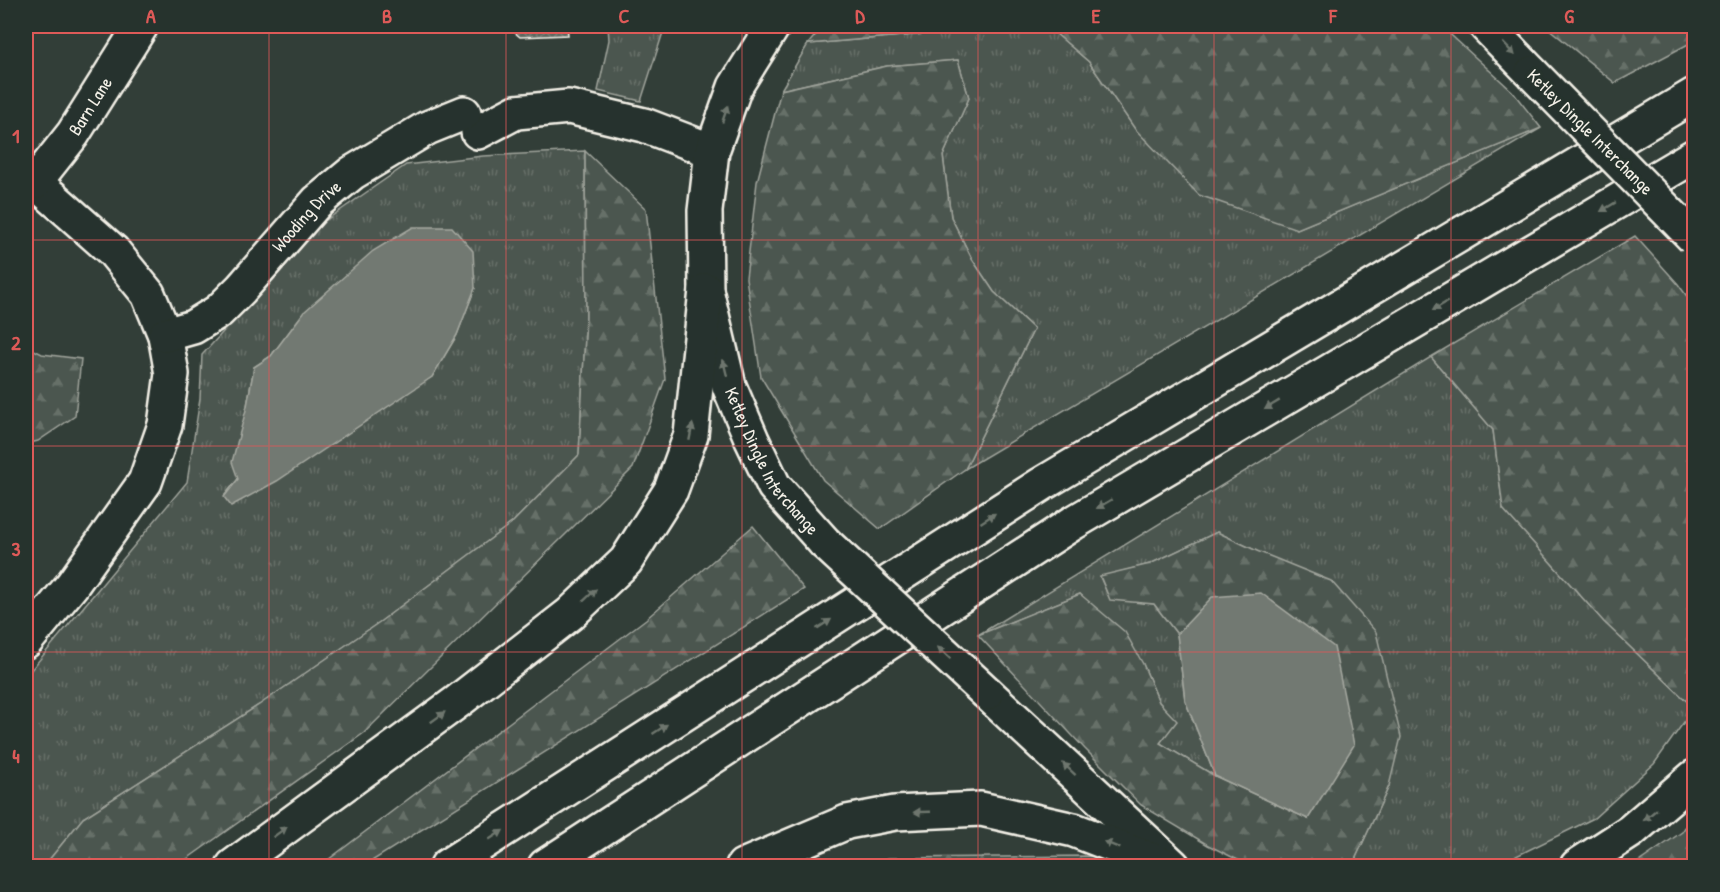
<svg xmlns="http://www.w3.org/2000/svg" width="1720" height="892" font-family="'Patrick Hand',sans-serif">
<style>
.grass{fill:url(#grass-tufts);stroke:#a0a49c;stroke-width:1.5;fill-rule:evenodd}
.forest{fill:url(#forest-firs);stroke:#a0a49c;stroke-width:1.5}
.water{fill:#727972;stroke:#a6a9a1;stroke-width:1.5}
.building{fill:url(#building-cross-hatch);stroke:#f4f1e8;stroke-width:1.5}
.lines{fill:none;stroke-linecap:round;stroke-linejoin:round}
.minor-casing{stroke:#f4f1e8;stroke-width:38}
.major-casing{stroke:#f4f1e8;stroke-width:38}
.highway-casing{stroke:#f4f1e8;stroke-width:38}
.minor{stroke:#26332d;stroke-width:33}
.major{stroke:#26332d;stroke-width:33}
.highway{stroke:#26332d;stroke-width:33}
.major-bridge-casing{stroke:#f4f1e8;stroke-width:38;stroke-linecap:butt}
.major-bridge{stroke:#26332d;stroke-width:33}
.oneway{fill:#6e766e}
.grid{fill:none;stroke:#de5a58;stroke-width:1.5;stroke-opacity:0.55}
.labels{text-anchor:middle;stroke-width:6;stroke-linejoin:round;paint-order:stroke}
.street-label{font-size:18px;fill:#f4f1e8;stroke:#26332d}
.neatline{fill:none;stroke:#de5a58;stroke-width:2}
.grid-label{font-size:20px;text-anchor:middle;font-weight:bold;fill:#de5a58}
</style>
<defs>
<pattern id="grass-tufts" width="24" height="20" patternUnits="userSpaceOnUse" patternTransform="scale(1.5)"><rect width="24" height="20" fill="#4c564f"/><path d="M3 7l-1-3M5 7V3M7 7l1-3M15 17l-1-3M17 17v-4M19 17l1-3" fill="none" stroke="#666f68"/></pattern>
<pattern id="forest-firs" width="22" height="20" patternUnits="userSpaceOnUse" patternTransform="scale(1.5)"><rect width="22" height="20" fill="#4c564f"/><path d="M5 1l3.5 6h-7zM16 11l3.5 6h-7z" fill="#666f68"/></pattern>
<pattern id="building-cross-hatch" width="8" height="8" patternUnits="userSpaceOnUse" patternTransform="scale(1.5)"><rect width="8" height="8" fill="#5f6861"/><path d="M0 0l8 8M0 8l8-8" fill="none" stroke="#777e78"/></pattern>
</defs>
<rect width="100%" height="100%" fill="#323e38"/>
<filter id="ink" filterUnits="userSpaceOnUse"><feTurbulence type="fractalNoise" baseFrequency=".0167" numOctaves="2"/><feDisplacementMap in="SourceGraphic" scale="12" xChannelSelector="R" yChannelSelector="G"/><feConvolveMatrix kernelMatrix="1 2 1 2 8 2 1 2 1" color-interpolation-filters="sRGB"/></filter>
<g filter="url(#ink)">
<!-- grass -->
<path class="grass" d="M608,26H665L641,101L598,91L609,40Z
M1019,26H1047L1089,62L1135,129L1297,229L1541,128L965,469L1034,329L994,292L972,259L951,217L943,156L969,98L958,60L887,66L781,90L808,44Z
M585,151L586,317L579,455L513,522L381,621L259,705L83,818L44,866H26V676L187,482L200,399L202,355L322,223L406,165L483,156ZM475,288L457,335L432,377L224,496L238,479L247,406L254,367L271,356L304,312Z
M1431,357L1493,430L1503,509L1604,622L1694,708L1654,764L1594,818L1504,862L1487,866H1352L1389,786L1257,551L1217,532L1150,564L1100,577L1110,599L1154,604L1177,634L1185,700L1215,776L1160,743L1176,721L1159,702L1143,664L1080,594L978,635Z"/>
<!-- forest -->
<path class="forest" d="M823,26H1019L808,44Z
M1047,26H1441L1512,91L1541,128L1297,229L1199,195L1135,129L1089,62Z
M1553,26H1694V41L1615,83L1548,28Z
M958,60L969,98L943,156L951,217L972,259L994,292L1034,329L965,469L880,529L823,480L761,377L746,278L757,182L781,90L887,66Z
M585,151L646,209L665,379L633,468L364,733L177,866H44L83,818L259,705L381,621L513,522L579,455L586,317Z
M1635,236L1678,284L1694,306V708L1604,622L1503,509L1493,430L1431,357Z
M26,346L42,354L81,359L75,416L38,441L26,444Z
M753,526L804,589L364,866H320L646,619Z
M1217,532L1257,551L1331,581L1376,632L1401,737L1389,786L1352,866H1250L1208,845L1141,805L1085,749L978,635L1080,594L1125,632L1143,664L1159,702L1177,721L1160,743L1215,776L1308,819L1212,598L1177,634L1154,604L1110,600L1100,576L1150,564Z
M1694,814V866H1633L1682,832Z
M1093,856L1111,866H872L888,858Z"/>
<!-- water -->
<path class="water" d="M413,227H452L473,251L475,288L457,335L432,377L277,481L231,506L224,497L238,479L232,462L247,406L254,367L271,356L304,312L373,251Z
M1261,593L1334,647L1354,745L1308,819L1215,776L1185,700L1177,634L1212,597Z"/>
<!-- building -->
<path class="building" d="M507,26H567L568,35L520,37Z"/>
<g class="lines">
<!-- minor casing -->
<g class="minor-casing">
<g id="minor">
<path d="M478,132L516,112L569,107L644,125L712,151"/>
<path d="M26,174L113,251L148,294L165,335L172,374L165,425L145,482L72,585L26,641"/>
<path id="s1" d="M35,182L73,134L141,26"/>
<path id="s2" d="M165,335L193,327L219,311L241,289L317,202L352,173L427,128L464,113"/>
</g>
</g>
<!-- major casing -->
<g class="major-casing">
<g id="major">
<path id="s3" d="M773,26L735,87L712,151L705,211L706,290L729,386L752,440L774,486L825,543"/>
<path d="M1486,26L1532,73"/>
<path d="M987,693L1173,866"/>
<path d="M1577,866L1631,831L1694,777"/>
</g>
</g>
<!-- highway casing -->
<g class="highway-casing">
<path id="highway" d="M233,866L457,702L570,614L626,561L671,490L691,435L706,290
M447,866L1042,484L1694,95
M545,866L1073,523L1694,156
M743,866L847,822L895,813L981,809L1074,830L1167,866"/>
</g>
<!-- minor -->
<use href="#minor" class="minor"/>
<!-- major -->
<use href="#major" class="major"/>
<!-- highway -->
<use href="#highway" class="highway"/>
<!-- major-bridge casing -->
<g class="major-bridge-casing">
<path id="major-bridge" d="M1532,73L1694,238
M825,543L987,693"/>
</g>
<!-- major-bridge -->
<use href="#major-bridge" class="major-bridge"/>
</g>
<!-- one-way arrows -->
<defs><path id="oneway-solid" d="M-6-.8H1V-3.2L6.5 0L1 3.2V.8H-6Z" transform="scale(1.5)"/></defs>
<g class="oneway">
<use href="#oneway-solid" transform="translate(1509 49) rotate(46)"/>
<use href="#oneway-solid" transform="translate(725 114) rotate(-71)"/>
<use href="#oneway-solid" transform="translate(1608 207) rotate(149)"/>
<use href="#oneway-solid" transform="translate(1440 306) rotate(149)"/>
<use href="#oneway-solid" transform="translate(725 368) rotate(-104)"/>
<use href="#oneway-solid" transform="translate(1272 405) rotate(149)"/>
<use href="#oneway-solid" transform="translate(691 432) rotate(-79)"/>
<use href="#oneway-solid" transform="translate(1104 504) rotate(149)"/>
<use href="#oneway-solid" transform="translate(988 518) rotate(-33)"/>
<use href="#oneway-solid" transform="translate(590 595) rotate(-43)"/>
<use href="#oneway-solid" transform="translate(824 624) rotate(-33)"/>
<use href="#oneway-solid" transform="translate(944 653) rotate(-137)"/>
<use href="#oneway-solid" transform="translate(438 717) rotate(-36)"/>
<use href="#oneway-solid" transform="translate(660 729) rotate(-33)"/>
<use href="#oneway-solid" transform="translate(1069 769) rotate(-137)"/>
<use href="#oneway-solid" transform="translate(922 812) rotate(178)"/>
<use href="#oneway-solid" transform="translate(1650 815) rotate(140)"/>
<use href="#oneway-solid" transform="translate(280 832) rotate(-36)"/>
<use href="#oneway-solid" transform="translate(496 835) rotate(-33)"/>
<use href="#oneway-solid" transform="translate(1112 845) rotate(-158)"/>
</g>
</g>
<!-- grid -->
<path class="grid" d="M269,26V866M506,26V866M742,26V866M978,26V866M1214,26V866M1451,26V866M26,240H1694M26,446H1694M26,652H1694"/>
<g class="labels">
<!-- street labels -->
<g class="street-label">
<text dy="6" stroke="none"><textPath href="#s1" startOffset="94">Barn Lane</textPath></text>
<text transform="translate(1590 132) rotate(45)" y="6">Ketley Dingle Interchange</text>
<text dy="6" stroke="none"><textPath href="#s2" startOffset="189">Wooding Drive</textPath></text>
<text dy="6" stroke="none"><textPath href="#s3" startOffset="465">Ketley Dingle Interchange</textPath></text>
</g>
</g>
<!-- margin -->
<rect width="1720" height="892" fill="none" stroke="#26332d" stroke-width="66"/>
<rect x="33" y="33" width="1654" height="826" class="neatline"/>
<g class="grid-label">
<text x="151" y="23">A</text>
<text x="387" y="23">B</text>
<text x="624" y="23">C</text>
<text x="860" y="23">D</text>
<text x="1096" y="23">E</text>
<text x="1333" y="23">F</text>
<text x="1569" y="23">G</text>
<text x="16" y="143">1</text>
<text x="16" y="350">2</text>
<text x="16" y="556">3</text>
<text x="16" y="763">4</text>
</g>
</svg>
